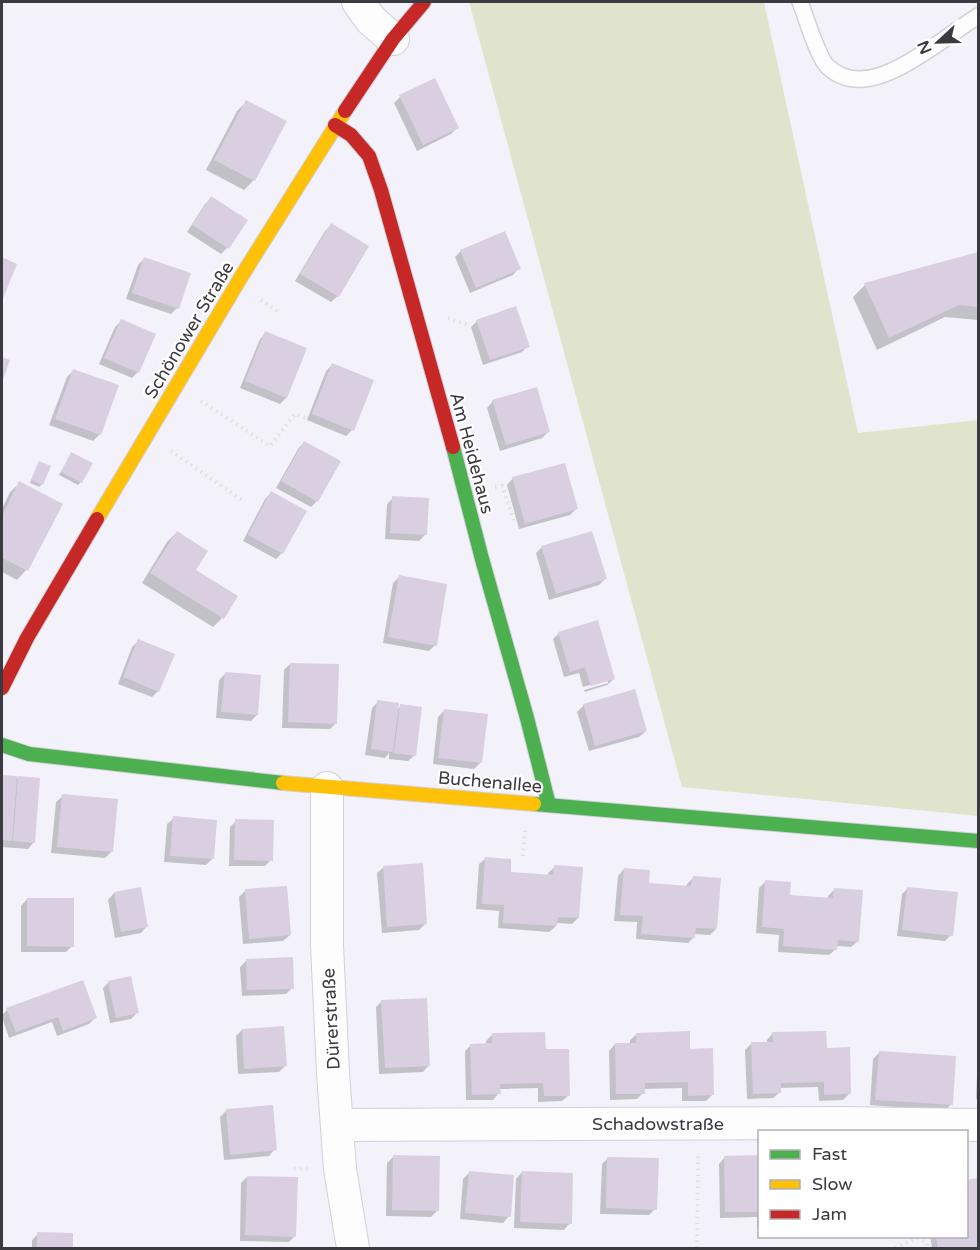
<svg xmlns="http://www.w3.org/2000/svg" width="980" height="1250" font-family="'Varela Round',sans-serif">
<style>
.green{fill:#e0e4cc}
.shadow{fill:#0003}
.building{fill:#d9cfe1}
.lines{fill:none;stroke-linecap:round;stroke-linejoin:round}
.lane-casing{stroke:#d1d0d7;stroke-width:18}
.street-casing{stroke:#d1d0d7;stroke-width:34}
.fast-casing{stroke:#d1d0d7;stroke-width:16}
.slow-casing{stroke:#d1d0d7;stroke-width:16}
.jam-casing{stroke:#d1d0d7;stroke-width:16}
.path{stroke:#e0e0e2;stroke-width:4;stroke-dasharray:1.5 4.5;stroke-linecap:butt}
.lane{stroke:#fdfdfe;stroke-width:15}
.street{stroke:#fdfdfe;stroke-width:32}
.fast{stroke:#4caf50;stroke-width:14}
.slow{stroke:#ffc107;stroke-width:14}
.jam{stroke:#c62828;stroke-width:14}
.labels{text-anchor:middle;stroke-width:4.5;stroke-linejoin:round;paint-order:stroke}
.street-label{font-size:18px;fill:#3b3a40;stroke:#fff}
</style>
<rect width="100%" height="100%" fill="#f3f2fa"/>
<!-- green -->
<path class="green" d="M469,2H764L858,433L978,420V816L682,787Z"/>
<!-- shadow -->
<path class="shadow" d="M400,97L457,128L451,134L417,151L394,103Z
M246,102L254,180L244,190L206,170L237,111Z
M212,198L246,220L227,248L221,254L187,232L205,204Z
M331,225L367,246L338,296L331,302L295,281L325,231Z
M461,251L519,268L513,275L470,293L455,257Z
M978,254V320L945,317L877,350L853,297L865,285Z
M2,259L15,264L2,297Z
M144,259L177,308L171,314L126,299L138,265Z
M121,321L138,372L132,378L99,364L115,327Z
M477,321L528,346L522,352L483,365L471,327Z
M266,333L305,349L286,398L280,404L240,388L260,339Z
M332,365L352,430L346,436L307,420L326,371Z
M73,371L117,386L99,435L93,441L49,425L67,377Z
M493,401L549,431L542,438L500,451L487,408Z
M304,442L317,501L311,507L276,488L298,449Z
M71,454L81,482L78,485L59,475Z
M40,463L49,467L42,484L39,487L30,483L37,466Z
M513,478L576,509L570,515L519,529L507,485Z
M20,483L61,504L26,570L17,580L2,572V509L10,492Z
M271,493L282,553L276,559L243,541L265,499Z
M393,498L425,535L419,541L385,539L387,504Z
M177,532L194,570L222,618L213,627L142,583L167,542Z
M542,547L605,579L599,585L549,600L536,553Z
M399,577L435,645L429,651L383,643L393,583Z
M559,633L614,679L607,685L585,692L584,690L608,683V680L583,687L579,673L564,677L553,639Z
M138,641L158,691L152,697L118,684L132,647Z
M290,664L336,723L330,729L282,728L284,670Z
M225,674L257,715L251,721L216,718L219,680Z
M378,702L397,710L401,706L415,755L408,761L389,759V753L385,758L365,755L372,708Z
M584,705L646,731L639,737L589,751L577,712Z
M445,710L480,763L474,769L433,764L438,717Z
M2,777L39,780L34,842L28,849L2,847Z
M63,796L111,852L105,858L51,853L56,802Z
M174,818L212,859L206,865L164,862L167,824Z
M236,821L271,860L265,866H229L230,827Z
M486,858L509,873L548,876V873L555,867L578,918L572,924L556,923V926L549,932L498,928L499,911L476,909L479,864Z
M384,867L426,923L419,930L382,933L377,873Z
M624,869L647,884L686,887L687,884L693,878L716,929L710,935L694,934V937L688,943L636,939L637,922L614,921L618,876Z
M765,882L789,897L828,899V896L834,890L858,941L851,947L836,946V949L829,955L778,952L779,935L756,933L759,888Z
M908,888L951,935L945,941L897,936L902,894Z
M245,891L290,935L283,941L243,944L239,897Z
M114,893L147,926L141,933L115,938L108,900Z
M27,899L72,946L66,952H21V906Z
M247,960L292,988L286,994L242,996L240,967Z
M109,982L137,1013L131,1019L110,1023L103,988Z
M382,1001L429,1065L423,1072L379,1074L376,1007Z
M7,1010L95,1018L89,1024L57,1036L52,1022L9,1038L2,1017V1015Z
M242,1030L285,1066L279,1072L238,1074L236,1036Z
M773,1033L825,1049L849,1094L843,1100L819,1101L818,1087L779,1088L780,1092L773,1098L747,1099L745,1050L751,1044H767V1040Z
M637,1034L689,1050L712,1095L706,1101H682V1088L643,1089V1093L637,1099L610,1100L609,1051L615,1044H630V1040Z
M492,1035L569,1095L562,1101L538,1102V1088L499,1089V1093L493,1100H466L465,1051L471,1045H486V1041Z
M978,1050V1099H976Z
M879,1053L951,1104L945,1111L870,1105L873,1059Z
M226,1111L275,1149L269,1156L224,1160L220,1117Z
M394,1156L437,1211L431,1217L386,1216L387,1163Z
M725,1157H760V1227H757V1217L720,1218L719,1164Z
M608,1158L655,1209L649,1215L600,1214L602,1164Z
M522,1172L570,1223L564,1230L514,1228L516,1179Z
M469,1173L509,1216L503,1223L460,1219L463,1179Z
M247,1177L295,1236L289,1242L240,1241L241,1183Z
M978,1180V1248H932L930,1236H966V1182Z
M38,1234H72L71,1248H32V1240Z"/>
<!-- building -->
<path class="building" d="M435,78L459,128L423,145L399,95Z
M246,100L287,121L255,181L214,160Z
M211,196L248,220L229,249L192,225Z
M331,223L369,246L339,297L300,274Z
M505,231L521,269L476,288L460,250Z
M978,252V307L959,305L889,338L864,283Z
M2,257L17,264L2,301Z
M144,257L191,273L179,309L132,293Z
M516,306L530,347L490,360L476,320Z
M121,319L156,334L139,373L104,358Z
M265,331L307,348L287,398L245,381Z
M2,357L10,360L2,383Z
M332,363L374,380L354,431L312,414Z
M73,369L119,385L101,435L55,419Z
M537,387L550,432L506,445L492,400Z
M304,441L341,461L318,502L281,481Z
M71,452L93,463L82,483L61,472Z
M39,461L51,466L43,485L31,480Z
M565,463L578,509L525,524L512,477Z
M19,481L63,504L28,571L2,558V516Z
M271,491L307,511L283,554L248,535Z
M392,496L429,498L427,535L390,533Z
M177,531L208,551L196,570L238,596L224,619L150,573Z
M592,531L607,579L556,594L541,546Z
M399,575L447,584L437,646L388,637Z
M598,620L615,679L591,686L585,667L570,672L558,632Z
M138,639L175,654L159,692L123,677Z
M290,663L339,664L337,724L288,722Z
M225,672L261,675L258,715L221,712Z
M635,689L647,731L595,746L583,704Z
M377,700L399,703L393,752L371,749Z
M400,704L422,707L416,756L394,753Z
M444,709L488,714L482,763L438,758Z
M2,775L17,776L12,841L2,840Z
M18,776L40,778L35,843L13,841Z
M62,794L118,799L113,852L57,847Z
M173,816L217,820L214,859L170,856Z
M235,819L274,820L273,861L234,860Z
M485,857L511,859V872L553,875L554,865L583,867L579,918L558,917L557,926L503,923L504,905L482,904Z
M423,863L427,924L387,927L383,866Z
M624,868L650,870L649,883L691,886L693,876L721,878L717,929L696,928L695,938L641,934L643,916L620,915Z
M765,880L791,882L790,895L833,898L834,888L863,890L859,942L838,940L837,950L783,946L784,929L762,927Z
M287,886L291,935L249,939L245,889Z
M141,887L148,927L121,932L114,892Z
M907,887L958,892L953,936L902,930Z
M27,898H74V947L27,946Z
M293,957L294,989L247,990L246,959Z
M131,976L139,1013L116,1018L108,981Z
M83,980L97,1018L63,1031L58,1017L16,1032L6,1008Z
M427,998L430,1066L385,1068L381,1000Z
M284,1026L287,1066L244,1069L242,1029Z
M690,1031V1049L713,1048L714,1095L688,1096V1082L645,1083V1094H616L615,1043H636V1033Z
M826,1031L827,1048L850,1047L851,1094L824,1095V1082L781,1083V1093L753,1094L751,1042H773L772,1032Z
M545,1032L546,1049H569L570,1096H544L543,1083L500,1084L501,1094L472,1095L470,1044L492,1043V1033Z
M879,1051L956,1056L953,1105L875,1100Z
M273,1105L277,1150L230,1155L226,1109Z
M393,1155L440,1156L439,1211L392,1210Z
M759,1155V1212H725L724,1156Z
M607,1157L659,1158L657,1210L606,1208Z
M469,1171L514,1175L511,1217L465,1213Z
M522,1171L573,1173L572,1224L520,1222Z
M247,1176L298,1177L296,1237L245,1235Z
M978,1178V1248H938L936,1236H966V1180Z
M37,1232L73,1233V1248H37Z"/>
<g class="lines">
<!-- lane casing -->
<g class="lane-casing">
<path id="lane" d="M800,2C806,17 817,55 827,66C860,98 907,64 936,45C950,35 964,25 978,16"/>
</g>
<!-- street casing -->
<g class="street-casing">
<path id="street" d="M358,2L371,20L393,39
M327,788V945L333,1073L340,1169L353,1248
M338,1125L841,1123L978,1125"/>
</g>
<!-- fast casing -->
<g class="fast-casing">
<path id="fast" d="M453,447L482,559L527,718L549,805
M2,745L29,754L283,783
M534,804L978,841"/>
</g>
<!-- slow casing -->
<g class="slow-casing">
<path id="slow" d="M97,519L241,277L345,111
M283,783L534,804"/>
</g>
<!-- jam casing -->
<g class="jam-casing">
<path id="jam" d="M345,111L393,39L424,2
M335,125L351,135L369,156L381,190L453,447
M2,688L27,638L97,519"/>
</g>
<!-- path -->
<path class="path" d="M261,300L280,313
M448,318L469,325
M201,401L270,446L295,414L309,419
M171,451L245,502
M495,487L502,486L514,520
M523,856L525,830
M294,1169H312
M917,1238L927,1243L928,1248
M697,1248L698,1152
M895,1248L917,1238"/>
<!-- lane -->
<use href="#lane" class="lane"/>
<!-- street -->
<use href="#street" class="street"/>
<!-- fast -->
<use href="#fast" class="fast"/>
<!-- slow -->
<use href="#slow" class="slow"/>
<!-- jam -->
<use href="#jam" class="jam"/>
</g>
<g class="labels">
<!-- street labels -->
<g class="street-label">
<text transform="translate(189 330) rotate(-59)" y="6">Schönower Straße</text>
<text transform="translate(472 453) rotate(75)" y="6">Am Heidehaus</text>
<text transform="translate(490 782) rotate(5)" y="6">Buchenallee</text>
<text transform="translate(331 1019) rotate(-93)" y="6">Dürerstraße</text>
<text x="658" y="1130">Schadowstraße</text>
</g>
</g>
<!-- border -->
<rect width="980" height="1250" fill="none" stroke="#3b3a40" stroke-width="6"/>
<!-- legend -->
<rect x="758" y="1130" width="210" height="108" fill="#ffffff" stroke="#b1b0b3" stroke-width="1.5"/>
<rect x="770" y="1150" width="30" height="9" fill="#4caf50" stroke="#b1b0b3" stroke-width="1.5"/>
<text x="812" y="1160" font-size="18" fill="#3b3a40">Fast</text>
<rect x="770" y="1180" width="30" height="9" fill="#ffc107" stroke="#b1b0b3" stroke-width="1.5"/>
<text x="812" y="1190" font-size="18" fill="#3b3a40">Slow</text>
<rect x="770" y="1210" width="30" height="9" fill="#c62828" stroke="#b1b0b3" stroke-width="1.5"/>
<text x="812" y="1220" font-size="18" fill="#3b3a40">Jam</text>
<!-- north arrow -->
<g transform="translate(938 42) rotate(248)" stroke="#ffffff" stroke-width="4.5" paint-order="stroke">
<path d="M0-4.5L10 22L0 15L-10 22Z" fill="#3b3a40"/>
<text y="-9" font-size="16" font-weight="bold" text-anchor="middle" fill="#3b3a40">N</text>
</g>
</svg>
